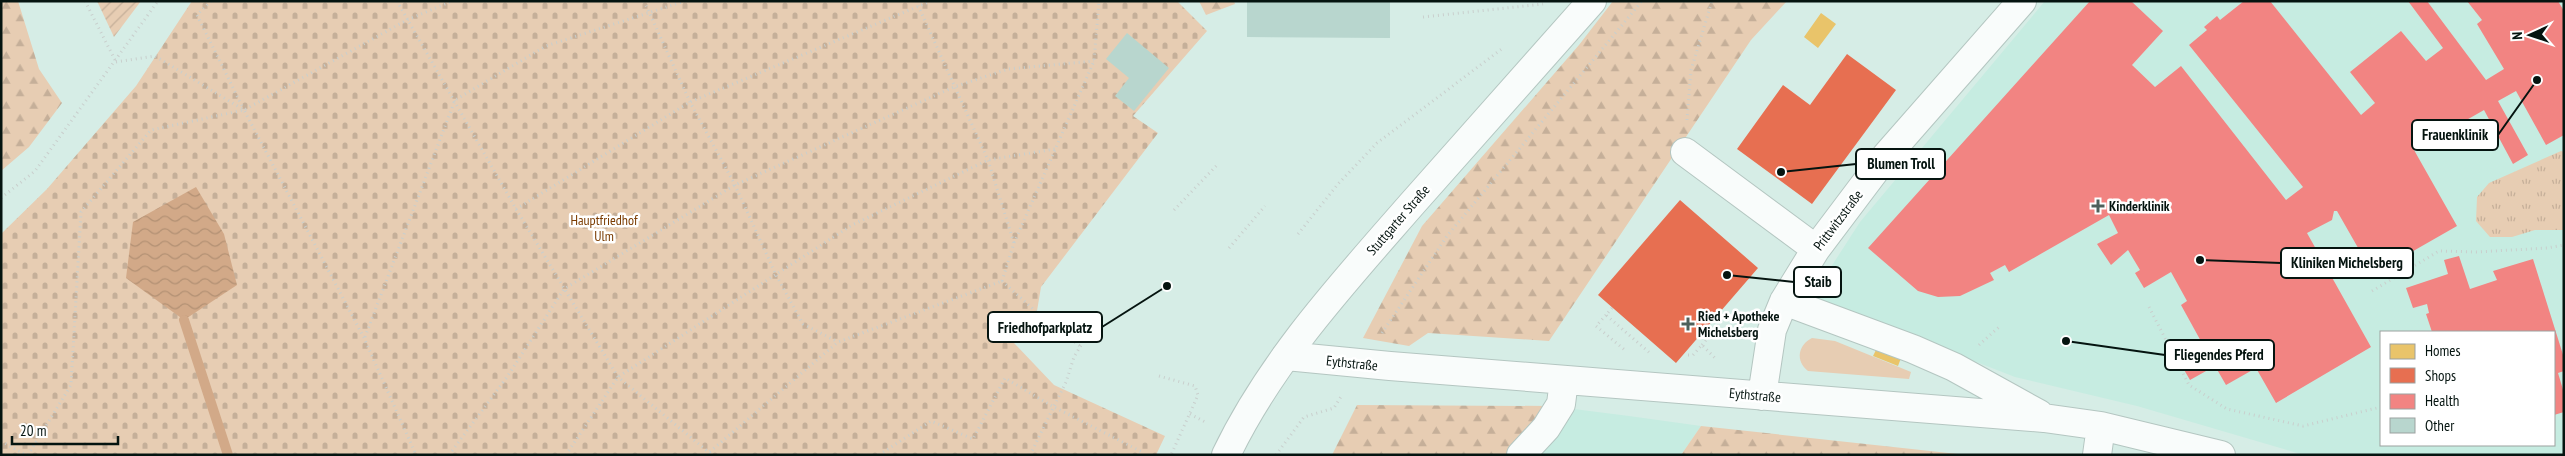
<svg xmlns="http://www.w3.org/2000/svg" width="2565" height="456" font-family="'PT Sans Narrow',sans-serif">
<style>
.built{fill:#c6ece1;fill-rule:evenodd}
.grass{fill:#e7cdb3}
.forest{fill:url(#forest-firs)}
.cemetery{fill:url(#cemetery-stones)}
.park{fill:url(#park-tufts)}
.garden{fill:url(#garden-furrows)}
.water{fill:url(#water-waves)}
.homes{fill:#e9c46a}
.shops{fill:#e76f51}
.health{fill:#f28482}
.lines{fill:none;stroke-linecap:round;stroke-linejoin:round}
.stream{stroke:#d2a988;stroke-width:10}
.building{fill:#b8d6ce}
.minor-casing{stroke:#b4c6c1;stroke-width:30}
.major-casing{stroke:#b4c6c1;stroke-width:30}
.path{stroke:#c9cfcd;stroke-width:3;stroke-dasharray:1 4;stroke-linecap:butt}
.minor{stroke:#f9fcfb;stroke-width:28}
.major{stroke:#f9fcfb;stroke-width:28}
.poi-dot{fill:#4e605b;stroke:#fff;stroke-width:2}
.labels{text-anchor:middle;stroke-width:5;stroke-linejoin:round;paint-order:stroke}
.poi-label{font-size:14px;font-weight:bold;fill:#051410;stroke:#fff;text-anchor:start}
.park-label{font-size:14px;fill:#7b3c02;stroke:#fff}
.street-label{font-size:14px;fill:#051410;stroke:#fff}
.leader{fill:none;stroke:#051410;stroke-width:2}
.callout-dot{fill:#051410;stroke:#fff;stroke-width:2}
.callout{fill:#fff;stroke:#051410;stroke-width:2}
.callout-label{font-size:15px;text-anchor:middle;font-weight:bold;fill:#051410}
</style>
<defs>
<pattern id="forest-firs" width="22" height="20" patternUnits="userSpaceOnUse" patternTransform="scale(1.25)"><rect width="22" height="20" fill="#e7cdb3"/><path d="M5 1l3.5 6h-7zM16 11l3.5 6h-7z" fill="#c5af99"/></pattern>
<pattern id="cemetery-stones" width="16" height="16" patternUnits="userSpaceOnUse" patternTransform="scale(1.25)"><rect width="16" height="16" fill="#e7cdb3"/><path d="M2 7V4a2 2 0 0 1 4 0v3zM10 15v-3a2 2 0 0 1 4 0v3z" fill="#c5af99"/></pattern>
<pattern id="park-tufts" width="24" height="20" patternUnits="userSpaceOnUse" patternTransform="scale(1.25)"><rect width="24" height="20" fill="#e7cdb3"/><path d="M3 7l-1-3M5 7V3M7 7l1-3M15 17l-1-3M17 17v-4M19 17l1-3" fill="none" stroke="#c5af99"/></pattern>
<pattern id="garden-furrows" width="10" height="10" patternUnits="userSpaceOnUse" patternTransform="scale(1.25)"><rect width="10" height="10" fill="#e7cdb3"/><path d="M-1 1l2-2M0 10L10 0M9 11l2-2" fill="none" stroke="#c5af99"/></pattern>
<pattern id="water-waves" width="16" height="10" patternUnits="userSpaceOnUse" patternTransform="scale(1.25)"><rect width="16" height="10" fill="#d2a988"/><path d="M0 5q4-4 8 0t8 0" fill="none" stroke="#b39174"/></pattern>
</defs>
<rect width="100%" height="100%" fill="#d6ede6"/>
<!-- built -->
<path class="built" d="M2045,1H2564V455H2304L2137,406L2015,377L1811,298L1860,222ZM2381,332H2554V445H2381Z
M1550,406L1629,416L1701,426L1681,455H1512Z"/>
<!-- grass -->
<path class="grass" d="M1812,338L1835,341L1911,372L1909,379L1808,371C1795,361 1798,345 1812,338Z"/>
<!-- forest -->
<path class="forest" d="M1,1H18L39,69L62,103L29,147L1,171Z
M1199,1H1234L1235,4L1206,15Z
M1613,1H1787L1751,40L1549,341L1428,333L1409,346L1363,338L1422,226L1579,45Z
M1357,405L1550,406L1512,455H1332Z
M1701,426L1967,455H1681Z"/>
<!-- cemetery -->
<path class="cemetery" d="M192,1H1177L1207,31L1133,116L1158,133L1041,287L1036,317L1014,343L1054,385L1165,436L1156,455H1V234L47,189L136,86Z"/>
<!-- park -->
<path class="park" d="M2561,151L2564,152V230H2535L2512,237H2490L2476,221L2477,197L2489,183Z"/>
<!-- garden -->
<path class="garden" d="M97,1H141L114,37Z"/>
<!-- water -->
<path class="water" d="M196,187L224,234L237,285L184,320L126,278L133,222Z"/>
<!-- homes -->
<path class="homes" d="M1821,13L1836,24L1818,48L1804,37Z
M1877,348L1901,358L1898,366L1873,356Z"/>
<!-- shops -->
<path class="shops" d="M1847,54L1896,90L1812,204L1737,149L1783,85L1810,105Z
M1680,200L1758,268L1676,363L1598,295Z"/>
<!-- health -->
<path class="health" d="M2090,1H2131L2163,31L2132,65L2155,87L2181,66L2286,200L2303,187L2189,45L2207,30L2204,27L2217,16L2220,20L2244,1H2270L2361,115L2375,103L2350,72L2401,31L2426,61L2443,48L2408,1H2427L2486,80L2504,69L2477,24L2482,20L2467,1H2558L2564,11V135L2546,145L2516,91L2498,101L2528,155L2513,164L2484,110L2414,150L2457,226L2373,274L2337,211H2334L2332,220L2307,233L2371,347L2276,403L2256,368L2226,385L2215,366L2190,380L2183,368L2208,354L2181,305L2187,301L2171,272L2144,288L2135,273L2140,270L2128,250L2111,265L2097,244L2118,233L2109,215L2009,272L2005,265L1990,273L1994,280L1960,296L1938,297L1918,291L1868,248Z
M2459,256L2470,289L2497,280L2493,271L2533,259L2564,358V371L2558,373L2564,393V412L2554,415V332H2432L2426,314L2429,313L2427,304L2413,308L2406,288L2448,274L2444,260Z"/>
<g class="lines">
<!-- stream -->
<path class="stream" d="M184,320L228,455"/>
</g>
<!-- building -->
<path class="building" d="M1247,1H1390V38L1247,37Z
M1127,33L1169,68L1134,111L1115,96L1129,78L1106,59Z"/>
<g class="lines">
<!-- minor casing -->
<g class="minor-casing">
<path id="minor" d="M1685,152L1816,249
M1784,301L1913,349L1954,367L2039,414
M1286,356L1390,366L2044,418L2101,426L2221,455
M1762,396L1772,330L1784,301L1816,249L1886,156L2022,1
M1521,455L1546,428L1561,404L1564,380
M2097,455L2101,426"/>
</g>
<!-- major casing -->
<g class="major-casing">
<path id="major" d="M1226,455C1271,361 1343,283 1411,205C1471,137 1531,69 1592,1"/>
</g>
<!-- path -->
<path class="path" d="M85,1L116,62
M211,1L197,15L244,110
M397,1L516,209L618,377L712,455
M644,1L690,102L735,185L776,275L803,324L838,342
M916,1L988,160L1014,243
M1423,17L1543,4
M116,62L155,56L244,110L364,338L416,455
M1687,120L1691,70L1712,1
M1,198L35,171L158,1
M516,209L690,102L931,1
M1174,210L1218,164
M1298,234L1338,184L1377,143L1503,48
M1229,248L1265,206
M1002,281L1014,243L1094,61L1099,1
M1002,281L1042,317L1080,346
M2372,291L2439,251L2476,252L2547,248L2564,245
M2149,307L2189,385L2227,409L2303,426L2381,407
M1612,308L1606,315L1651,354
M1606,315L1596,326L1626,351
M1382,333L1447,236L1642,1
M365,337L455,100L546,46L685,1
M1702,345L1721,322L1716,317
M1979,345L1999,327
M1688,355H1693L1702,345L1717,360
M1159,376L1195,386L1198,395L1171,455
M1190,414L1207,423
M1,441L26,455
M28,455L71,385L81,212L151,130L244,110L407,20L452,1
M449,455L507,377L564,289L735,185L954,87L1008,69L1094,61
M566,455L618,377L852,225L988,160L1055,149
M706,455L838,342L1002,281
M879,455L931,421L973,439L1005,378L1052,406L1144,453
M1030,455L1066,382L1074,357L1092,327
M1276,455L1304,417L1334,408L1342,395"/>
<!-- minor -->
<use href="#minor" class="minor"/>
<!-- major -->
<use href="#major" class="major"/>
</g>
<!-- markers -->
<g class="poi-dot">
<path d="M2095.5 198.5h5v5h5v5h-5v5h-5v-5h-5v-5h5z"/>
<path d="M1685.5 316.5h5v5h5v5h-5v5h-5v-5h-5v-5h5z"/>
</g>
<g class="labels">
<!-- poi labels -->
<g class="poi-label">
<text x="2109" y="211">Kinderklinik</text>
<text x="1698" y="321">Ried + Apotheke<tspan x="1698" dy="16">Michelsberg</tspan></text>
</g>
<!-- park labels -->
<g class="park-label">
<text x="604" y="225">Hauptfriedhof<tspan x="604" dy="16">Ulm</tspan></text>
</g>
<!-- street labels -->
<g class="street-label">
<text transform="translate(1398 220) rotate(-49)" y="5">Stuttgarter Straße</text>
<text transform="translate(1838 220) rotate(-53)" y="5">Prittwitzstraße</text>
<text transform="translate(1352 363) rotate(6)" y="5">Eythstraße</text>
<text transform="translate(1755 395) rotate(5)" y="5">Eythstraße</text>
</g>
</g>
<!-- callouts -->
<path class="leader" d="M2537 80L2498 135M1781 172L1856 164M2200 260L2281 263M1727 275L1794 282M1167 286L1102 327M2066 341L2165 355"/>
<g class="callout-dot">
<circle cx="2537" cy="80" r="5"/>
<circle cx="1781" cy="172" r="5"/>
<circle cx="2200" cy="260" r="5"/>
<circle cx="1727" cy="275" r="5"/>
<circle cx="1167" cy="286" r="5"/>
<circle cx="2066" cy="341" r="5"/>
</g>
<g class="callout">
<rect x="2412" y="120" width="86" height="30" rx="5"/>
<rect x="1856" y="149" width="89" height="30" rx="5"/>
<rect x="2281" y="248" width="132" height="30" rx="5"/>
<rect x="1794" y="267" width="47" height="30" rx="5"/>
<rect x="988" y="312" width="114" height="30" rx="5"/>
<rect x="2165" y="340" width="109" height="30" rx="5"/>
</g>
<g class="callout-label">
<text x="2455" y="140">Frauenklinik</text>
<text x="1901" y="169">Blumen Troll</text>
<text x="2347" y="268">Kliniken Michelsberg</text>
<text x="1818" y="287">Staib</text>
<text x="1045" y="333">Friedhofparkplatz</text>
<text x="2219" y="360">Fliegendes Pferd</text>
</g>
<!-- border -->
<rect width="2565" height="456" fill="none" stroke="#051410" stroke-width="5"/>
<!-- legend -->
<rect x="2380" y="331" width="175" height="115" fill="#ffffff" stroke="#9ba19f"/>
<rect x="2390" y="344" width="25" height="15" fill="#e9c46a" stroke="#9ba19f"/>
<text x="2425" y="356" font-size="15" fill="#051410">Homes</text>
<rect x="2390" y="368" width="25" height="15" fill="#e76f51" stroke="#9ba19f"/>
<text x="2425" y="381" font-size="15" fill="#051410">Shops</text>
<rect x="2390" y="394" width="25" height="15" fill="#f28482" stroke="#9ba19f"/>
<text x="2425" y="406" font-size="15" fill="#051410">Health</text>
<rect x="2390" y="418" width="25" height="15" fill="#b8d6ce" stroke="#9ba19f"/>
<text x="2425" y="431" font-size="15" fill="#051410">Other</text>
<!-- north arrow -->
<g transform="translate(2530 35) rotate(267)" stroke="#ffffff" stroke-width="4" paint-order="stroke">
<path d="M0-4L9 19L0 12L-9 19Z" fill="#051410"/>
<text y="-8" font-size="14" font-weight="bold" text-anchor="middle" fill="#051410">N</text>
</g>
<!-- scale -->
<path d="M12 436v8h106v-8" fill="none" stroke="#051410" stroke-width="2.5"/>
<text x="20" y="436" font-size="15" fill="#051410" stroke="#ffffff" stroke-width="4" paint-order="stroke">20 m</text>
</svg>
